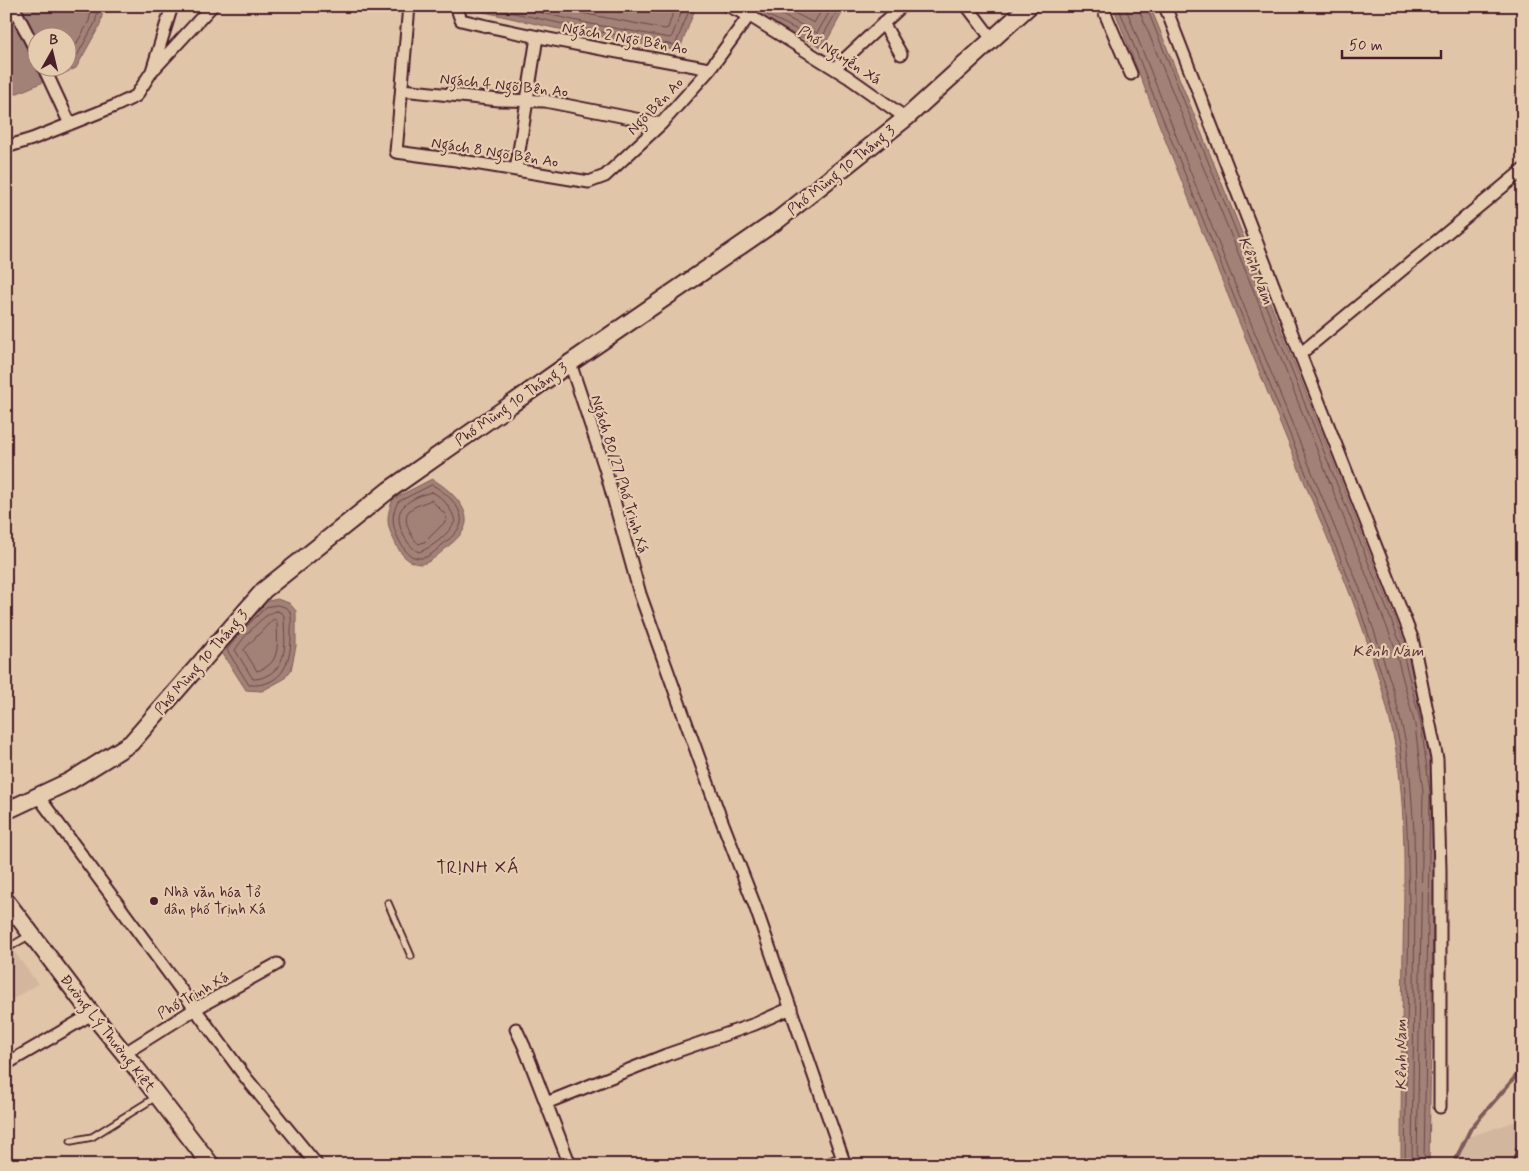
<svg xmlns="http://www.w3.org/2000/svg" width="1529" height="1171" font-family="Mynerve,sans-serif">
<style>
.built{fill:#d3b69e}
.water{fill:#a28176;stroke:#7f5a58;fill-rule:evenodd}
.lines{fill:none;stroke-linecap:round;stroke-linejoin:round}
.shore{stroke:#6d4649;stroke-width:1}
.stream{stroke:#7f5a58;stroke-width:4}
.service-casing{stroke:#4a1f2b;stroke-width:9}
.minor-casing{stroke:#4a1f2b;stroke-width:15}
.secondary-casing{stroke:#4a1f2b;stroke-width:20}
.service{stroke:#e6ccae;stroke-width:5.5}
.minor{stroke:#e6ccae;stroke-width:11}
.secondary{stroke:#e6ccae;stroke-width:16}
.poi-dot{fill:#4a1f2b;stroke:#e6ccae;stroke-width:2}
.labels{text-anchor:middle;stroke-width:4.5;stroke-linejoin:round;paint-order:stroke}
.street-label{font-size:15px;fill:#4a1f2b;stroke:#e6ccae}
.poi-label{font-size:15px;fill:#4a1f2b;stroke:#e6ccae;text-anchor:start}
.water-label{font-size:16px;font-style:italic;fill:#5c333a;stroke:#e6ccae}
.quarter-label{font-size:18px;letter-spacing:1px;fill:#4a1f2b;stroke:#e6ccae}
</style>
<rect width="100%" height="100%" fill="#e0c5a9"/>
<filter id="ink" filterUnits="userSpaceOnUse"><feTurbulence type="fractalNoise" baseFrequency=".02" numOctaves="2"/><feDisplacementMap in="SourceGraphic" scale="10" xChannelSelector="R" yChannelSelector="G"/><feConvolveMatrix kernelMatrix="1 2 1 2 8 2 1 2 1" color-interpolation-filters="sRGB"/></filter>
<g filter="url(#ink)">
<!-- built -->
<path class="built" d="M6,941L38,984L6,1003Z
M1523,1119V1165H1453L1462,1139Z"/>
<!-- water -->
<path class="water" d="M6,6H104L100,25L76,68L6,98ZM38,38H68V68H38Z
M467,6H688L695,9L679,51L554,28L467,8Z
M763,6H846L823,48L761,18L759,13Z
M1113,6H1150L1282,332L1404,641C1419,690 1429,741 1435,792L1429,1165H1401C1401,1094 1402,1023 1403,952C1404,884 1407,812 1395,745C1377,646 1330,546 1292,452C1232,304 1170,156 1113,6Z
M432,479C447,487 474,510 464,529C460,537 452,543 445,549C439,554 429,564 420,564C407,563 399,552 395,542C386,524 386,517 393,499Z
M277,599L289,603L296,611V646L291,670L284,679L262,691L246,690L221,651L264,602Z"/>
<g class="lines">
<!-- shore -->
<path class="shore" d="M483,6L590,30L674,45L676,43L689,11V6
M511,6L591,24L670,38L672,36L682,11V6
M544,6L665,29L668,28L675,6
M767,6V15L820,41L840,6
M773,6L774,11L817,33L833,6
M781,6L814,23L824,6
M1118,6L1222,267L1356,597L1387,690L1400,744L1404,777L1407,830L1409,903L1405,1165
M1125,6L1227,265L1362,594L1393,689L1406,743L1410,777L1414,830L1415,903L1412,1165
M1139,6L1140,12L1272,336L1394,645L1415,725L1423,792L1417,1165
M1146,6L1400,642L1421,724L1430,792L1424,1165
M68,59L89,21L92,6
M68,66L73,63L95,23L99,6
M432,485C444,490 467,511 460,526C456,534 448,540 442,545C436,551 427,559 419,558C408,558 402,546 398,538C392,525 391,514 398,502Z
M432,492C443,497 452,509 455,521C449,534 433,547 419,552C406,547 391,517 404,506C410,499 423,494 432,492Z
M431,500L445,514L447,520L426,541L419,544C412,539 401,519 409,511C414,506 424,503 431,500Z
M277,605C282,606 288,607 290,612C292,617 291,627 291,632C292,661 283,687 249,685L227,650L238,635L266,607Z
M277,611L282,613L284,616C284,637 290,663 268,675C262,678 259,679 253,679L235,650C243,638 263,613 277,611Z
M274,619L277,622C277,643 282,664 257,671L244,650Z"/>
<!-- stream -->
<path class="stream" d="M1453,1165L1471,1128L1523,1068"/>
<!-- service casing -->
<g class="service-casing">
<path id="service" d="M388,903L411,956
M6,949L30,935
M71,1141L92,1137L156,1097"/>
</g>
<!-- minor casing -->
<g class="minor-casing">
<path id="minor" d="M13,6L38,55
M409,6L396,152L456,160L589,182L605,176L661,124L710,69L756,6
M456,6L461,20C543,40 627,53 710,69
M728,6L750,16L848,77L906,118
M967,6L992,39
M1102,6L1131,74
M1165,6L1300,354L1412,638L1437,759L1440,870V1107
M883,23L901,54
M44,68L70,124
M155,68L212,6
M835,68L902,6
M402,90L499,100L545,101L661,124
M6,147L32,139L115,106L136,96L152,71L172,6
M516,170L537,37
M1300,354L1523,170
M570,363L605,468L640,594L718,811L755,906L845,1165
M38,796L246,1078L317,1165
M516,1029L524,1046L570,1165
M125,1053L195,1009L277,964
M6,1064L92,1014
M546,1103L666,1055L755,1024L791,1008
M827,1165L843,1159
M1519,1165L1523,1150"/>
</g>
<!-- secondary casing -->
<g class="secondary-casing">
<path id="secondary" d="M6,811L70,781L131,743L264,590L389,490L570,363L778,220L906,118L1029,6
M6,901L92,1014L133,1064L211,1165"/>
</g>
<!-- service -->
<use href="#service" class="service"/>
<!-- minor -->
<use href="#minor" class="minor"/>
<!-- secondary -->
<use href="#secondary" class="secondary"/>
</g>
</g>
<!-- markers -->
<circle class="poi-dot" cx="154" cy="901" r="5"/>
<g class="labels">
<!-- street labels -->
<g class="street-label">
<text transform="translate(625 38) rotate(10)" y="5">Ngách 2 Ngõ Bên Ao</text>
<text transform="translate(840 55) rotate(33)" y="5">Phố Nguyễn Xá</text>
<text transform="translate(504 85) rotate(6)" y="5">Ngách 4 Ngõ Bên Ao</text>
<text transform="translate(655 106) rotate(-46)" y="5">Ngõ Bên Ao</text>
<text transform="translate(495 152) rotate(9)" y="5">Ngách 8 Ngõ Bên Ao</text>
<text transform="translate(841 170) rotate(-39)" y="5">Phố Mùng 10 Tháng 3</text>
<text transform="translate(511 404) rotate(-35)" y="5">Phố Mùng 10 Tháng 3</text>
<text transform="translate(620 474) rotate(73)" y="5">Ngách 80/27 Phố Trịnh Xá</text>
<text transform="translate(201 662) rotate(-49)" y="5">Phố Mùng 10 Tháng 3</text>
<text transform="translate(193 995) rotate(-30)" y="5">Phố Trịnh Xá</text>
<text transform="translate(108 1033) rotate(52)" y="5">Đường Lý Thường Kiệt</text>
</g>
<!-- poi labels -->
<g class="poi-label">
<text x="164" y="897">Nhà văn hóa Tổ<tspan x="164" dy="17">dân phố Trịnh Xá</tspan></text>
</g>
<!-- water labels -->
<g class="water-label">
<text transform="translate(1257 270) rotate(69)" y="6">Kênh Nam</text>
<text x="1388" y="656">Kênh Nam</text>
<text transform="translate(1400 1055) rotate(-90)" y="6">Kênh Nam</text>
</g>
<!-- quarter labels -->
<g class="quarter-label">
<text x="478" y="873">TRỊNH XÁ</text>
</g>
</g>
<!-- margin -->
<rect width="1529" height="1171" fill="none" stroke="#e6ccae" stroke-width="25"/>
<rect x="12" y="12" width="1504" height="1146" fill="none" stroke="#4a1f2b" stroke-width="2" filter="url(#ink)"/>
<!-- north arrow -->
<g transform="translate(52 52) rotate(8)"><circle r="24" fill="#e6ccae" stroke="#a8877a"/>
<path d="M0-4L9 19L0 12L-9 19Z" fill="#4a1f2b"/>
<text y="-8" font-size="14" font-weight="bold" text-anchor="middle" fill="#4a1f2b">B</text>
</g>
<!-- scale -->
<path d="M1342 50v8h99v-8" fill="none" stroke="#4a1f2b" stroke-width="2.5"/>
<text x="1349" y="50" font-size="15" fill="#4a1f2b" stroke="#e6ccae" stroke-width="4" paint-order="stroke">50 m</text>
</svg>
